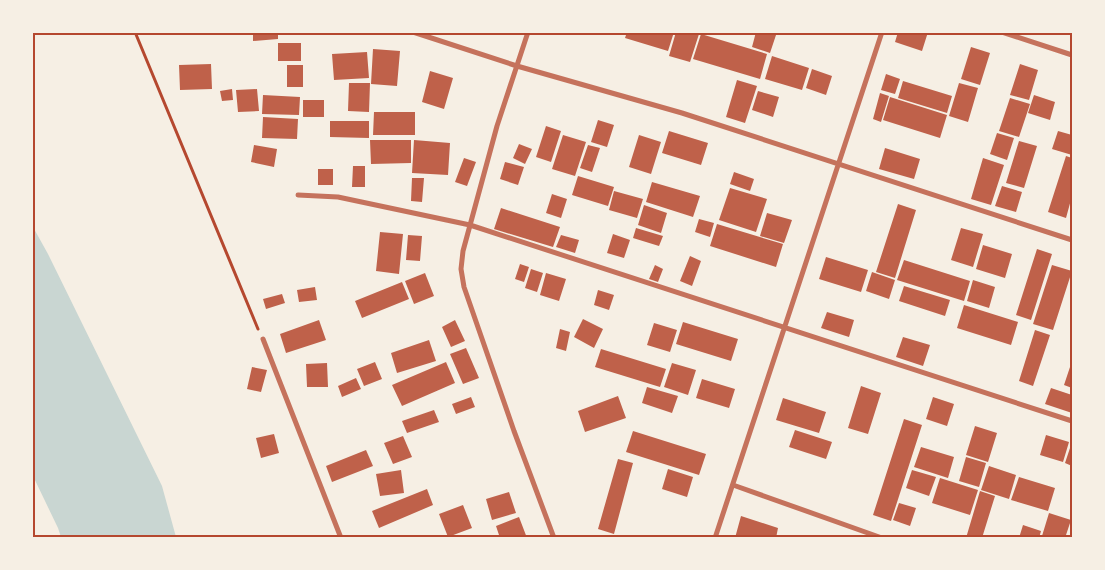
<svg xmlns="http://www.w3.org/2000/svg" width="1105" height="570" font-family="Rubik,sans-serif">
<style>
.water{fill:#c9d6d2}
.building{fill:#bf614a}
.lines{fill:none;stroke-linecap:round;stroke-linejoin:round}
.path{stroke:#b5482f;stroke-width:3}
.minor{stroke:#c5725c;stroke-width:5}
.neatline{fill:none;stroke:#b5482f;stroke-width:2}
</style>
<rect width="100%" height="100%" fill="#f6efe4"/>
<!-- water -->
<path class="water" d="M33,227L48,254L162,486L176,537H61L58,528L33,476Z"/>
<!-- building -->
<path class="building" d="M253,32H278V39L253,41Z
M627,32H674L668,51L625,38Z
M676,32H694L699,34L690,62L669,56Z
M756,32H777L770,53L752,47Z
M898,32H928L922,51L895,42Z
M701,34L767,54L760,79L693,59Z
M278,43H301V61H278Z
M971,47L990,53L980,85L961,79Z
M373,49L400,51L397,86L371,84Z
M367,52L369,78L334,80L332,54Z
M772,56L809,68L802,90L765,79Z
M211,64L212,89L180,90L179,65Z
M1020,64L1038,70L1029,100L1010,95Z
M287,65H303V87H287Z
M812,69L832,76L826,95L806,88Z
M430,71L453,78L444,109L422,102Z
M886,74L900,79L895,94L881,90Z
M737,80L757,86L745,123L726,117Z
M903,81L952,96L947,113L898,98Z
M349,83H370L369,112L348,111Z
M959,83L978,88L968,122L949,116Z
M232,89L233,100L222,101L220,91Z
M257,89L259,111L238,112L236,90Z
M758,91L779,97L773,117L752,110Z
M880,93L889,96L881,122L873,119Z
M263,95L300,97L299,115L262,114Z
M1034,95L1055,102L1050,120L1028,113Z
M890,97L947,115L940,138L883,120Z
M1010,98L1030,104L1019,137L999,131Z
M303,100H324V117H303Z
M374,112H415V135H373Z
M263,117L298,119L297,139L262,138Z
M598,120L614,125L607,147L591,142Z
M330,121H369V138L330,137Z
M546,126L561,131L551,162L536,157Z
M669,131L708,143L701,165L662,153Z
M1058,131L1072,135V155L1052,149Z
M997,133L1014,138L1007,160L990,154Z
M563,135L586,142L575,176L552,169Z
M639,135L661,142L651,174L629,167Z
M370,140H411V163L371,164Z
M414,140L450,143L448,175L412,173Z
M1019,141L1037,146L1024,188L1006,183Z
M519,144L532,149L525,164L513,158Z
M254,145L277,149L274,167L251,162Z
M588,145L600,148L592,172L580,168Z
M885,148L920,159L914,179L879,169Z
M1066,156L1072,158V196L1066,218L1048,212Z
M464,158L476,162L467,186L455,182Z
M983,158L1004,165L991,205L971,199Z
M505,162L524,167L518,185L500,179Z
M353,166H365V187H352Z
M318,169H333V185H318Z
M734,172L754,179L750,191L730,184Z
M578,176L614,187L608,206L572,195Z
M412,178H424L422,202L411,201Z
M652,182L700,196L693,217L646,202Z
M1002,186L1022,192L1016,212L995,206Z
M730,188L767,199L756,232L719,220Z
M614,191L643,199L637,218L609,210Z
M552,194L567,199L561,218L546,213Z
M898,204L916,210L895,278L876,272Z
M644,205L667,213L661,233L638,225Z
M501,208L560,227L553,247L494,229Z
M767,213L792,220L784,243L760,236Z
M699,219L714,223L710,237L695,232Z
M717,224L783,244L776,267L710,246Z
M636,228L663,236L659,246L633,238Z
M961,228L983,234L973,267L951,260Z
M380,232L403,234L399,274L376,271Z
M613,234L630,240L624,258L607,253Z
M408,235L422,236L420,261L406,260Z
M561,235L579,240L575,253L556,247Z
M983,245L1012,254L1005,278L976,269Z
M1037,249L1052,254L1031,320L1016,315Z
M690,256L701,261L692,286L680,281Z
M826,257L868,270L861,292L819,279Z
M904,260L970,281L964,301L897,280Z
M520,264L529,267L524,282L515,279Z
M655,265L663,269L658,282L649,279Z
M1052,265L1072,271L1053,330L1033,324Z
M531,269L543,273L537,292L525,288Z
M872,272L895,280L889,299L866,291Z
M425,273L434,296L414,304L405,281Z
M546,273L566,279L559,301L540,295Z
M973,280L995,287L989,308L967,301Z
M402,282L409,299L362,318L355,301Z
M904,286L950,300L945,316L899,301Z
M315,287L317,300L299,302L297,290Z
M598,290L614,295L609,310L594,305Z
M282,294L285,303L266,309L263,299Z
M964,305L1018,322L1011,345L957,328Z
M827,312L854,320L849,337L821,328Z
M583,319L603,329L594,348L574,337Z
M319,320L326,340L286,353L280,334Z
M455,320L465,341L451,347L442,327Z
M683,322L738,339L731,361L676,344Z
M654,323L677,330L670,352L647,345Z
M560,329L570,332L566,351L556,348Z
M1035,330L1050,335L1033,386L1019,381Z
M903,337L930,345L923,366L896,357Z
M429,340L436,361L397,373L391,353Z
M466,348L479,378L463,384L450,354Z
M601,349L666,369L660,387L595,367Z
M1072,361V388L1064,385Z
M375,362L382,379L364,386L357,369Z
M446,362L455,383L402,406L392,385Z
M327,363L328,387H307L306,364Z
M672,363L696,370L688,395L664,387Z
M252,367L267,370L261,392L247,389Z
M356,378L361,389L342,397L338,386Z
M702,379L735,389L729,408L696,398Z
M861,386L881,393L868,434L848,428Z
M647,387L678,396L672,413L642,403Z
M1051,388L1072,395V413L1045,404Z
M618,396L626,418L585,432L578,411Z
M471,397L475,407L456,414L452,404Z
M933,397L954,404L947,426L926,419Z
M783,398L826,412L819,433L776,420Z
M434,410L439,422L407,433L402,421Z
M904,419L922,425L891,521L873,515Z
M975,426L997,433L988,462L966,455Z
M795,430L832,442L826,459L789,447Z
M633,431L706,454L699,475L626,452Z
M274,434L279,453L261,458L256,438Z
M1046,435L1069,442L1063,462L1040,455Z
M403,436L412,457L393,464L384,443Z
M1072,442V466L1065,463Z
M921,447L954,457L948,478L914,467Z
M366,450L373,466L332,482L326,466Z
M966,457L986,463L979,487L959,481Z
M618,459L633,463L614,534L598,529Z
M989,466L1016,475L1009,499L981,490Z
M668,469L693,477L687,497L662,489Z
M401,470L404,493L380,496L376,474Z
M912,470L936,477L929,496L906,488Z
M1019,477L1055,488L1048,511L1011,500Z
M940,478L978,490L970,515L932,503Z
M427,489L433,505L379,528L372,511Z
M980,491L995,496L982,538H966Z
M509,492L516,513L492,520L486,499Z
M899,503L916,508L910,526L893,520Z
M463,505L472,528L448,537L439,514Z
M1049,513L1071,520L1065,538H1048L1042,536Z
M741,516L778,528L776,538H735Z
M519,517L527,538H500L496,526Z
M1023,525L1041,531L1039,538H1019Z"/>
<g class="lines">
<!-- path -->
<path class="path" d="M135,32L258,329"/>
<!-- minor -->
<path class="minor" d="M413,32L517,66L682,113L1072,240
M528,32L497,126L463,251L461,269L464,287L514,431L554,538
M1002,32L1072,55
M298,195L338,197L470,225L1072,421
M263,339L341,538
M733,485L882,538
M715,538L882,32"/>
</g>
<!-- border -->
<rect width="1105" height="570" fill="none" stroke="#f6efe4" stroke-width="68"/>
<rect x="34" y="34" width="1037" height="502" class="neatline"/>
</svg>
